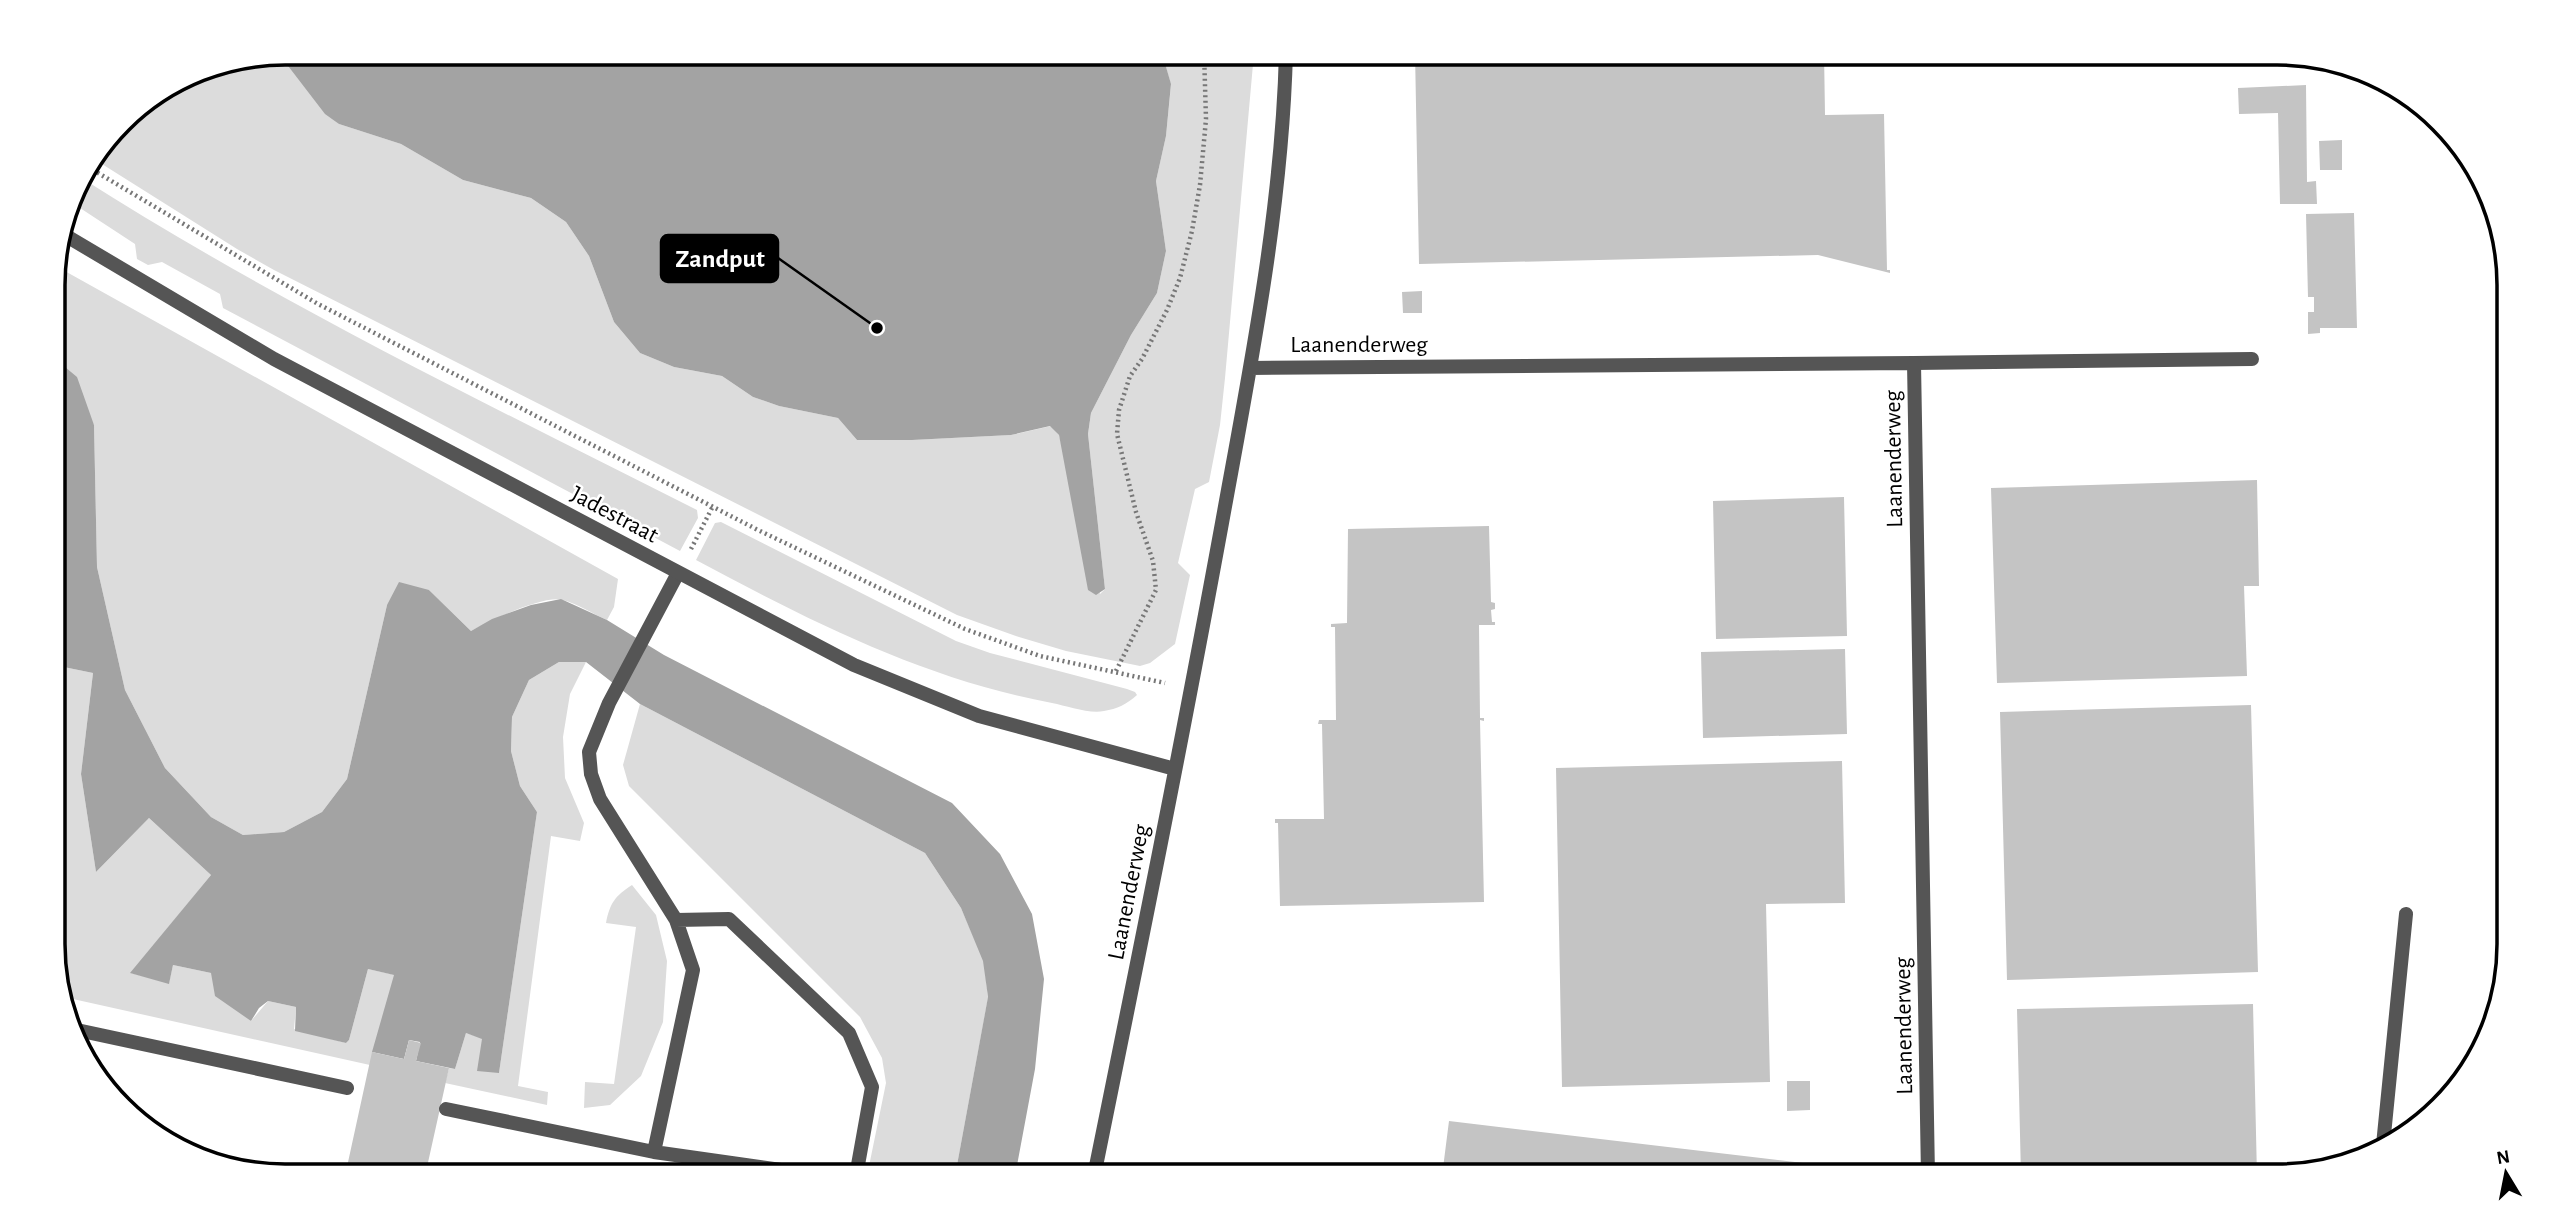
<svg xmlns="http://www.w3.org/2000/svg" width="2562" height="1229" font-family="'Alegreya Sans',sans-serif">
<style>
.green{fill:#dcdcdc}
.water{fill:#a3a3a3}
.building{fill:#c4c4c4}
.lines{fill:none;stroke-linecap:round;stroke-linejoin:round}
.path{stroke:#777;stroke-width:4.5;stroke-dasharray:2 3.5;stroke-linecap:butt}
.service{stroke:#555;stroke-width:14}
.minor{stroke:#555;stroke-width:14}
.labels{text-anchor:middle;stroke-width:5;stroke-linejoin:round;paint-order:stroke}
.street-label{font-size:24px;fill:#000;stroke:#fff}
.rim{fill:none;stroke:#000;stroke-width:3.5}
.leader{fill:none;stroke:#000;stroke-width:2.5}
.callout-dot{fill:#000;stroke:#fff;stroke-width:2.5}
.callout{fill:#000;stroke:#000;stroke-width:2.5}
.callout-label{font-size:26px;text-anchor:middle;font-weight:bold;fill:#fff}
</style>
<rect width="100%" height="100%" fill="#fff"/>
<!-- green -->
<path class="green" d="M1162,53H1254L1225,378L1220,425L1209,482L1195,489L1178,563L1190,575L1175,644L1150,663L1140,666L1066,651L1019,637L957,615L274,270L237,249L94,159L131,110L196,70L276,54L282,58L339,124L401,144L463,180L531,198L566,222L589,256L614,322L640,353L674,367L722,376L753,397L779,406L838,418L857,440H912L1011,435L1051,426L1059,435L1100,594L1105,589L1088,434L1091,413L1131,335L1157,293L1166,251L1156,181L1166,136L1171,85Z
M80,177C276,302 489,405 697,510L698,518L680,551L223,308L220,294L162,262L148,265L137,259L135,244L80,208L69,210Z
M54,265L618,579L614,607L607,620C593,614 578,604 563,600C543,595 489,621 471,631L429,590L387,605L347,779L322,812L284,832L243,835L211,817L165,768L125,690L97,567L94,425L53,357Z
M721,522L956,641L990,653L1127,689L1135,692L1137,695C1127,704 1117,709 1104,711C1089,714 1067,706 1052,703C924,679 810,621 696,560L715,523Z
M559,662H586L570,694L563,737L565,778L584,823L580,841L551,836L518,1086L548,1092L547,1105L445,1083L449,1068L455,1069L466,1033L482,1038L499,1073L537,812L520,786L511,751L512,717L529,680Z
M54,665L93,673L81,774L96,872L149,818L211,875L131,973L169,983L173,965L211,973L251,1021L268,1001L296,1007L294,1029L346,1043L349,1040L368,969L395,975L370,1065L64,997L55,975Z
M640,704L925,853L961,908L984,961L988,998L955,1176H867L886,1083L882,1058L860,1017L629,786L623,765Z
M632,885L656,915L667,961L663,1022L641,1076L610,1105L584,1108L585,1082L614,1084L636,927L606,923C610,903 615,896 632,885Z"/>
<!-- water -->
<path class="water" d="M285,52L1162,53L1171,84L1166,136L1156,181L1166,251L1157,293L1131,335L1091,413L1088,434L1105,589L1096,595L1088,590L1059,435L1050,426L1011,435L912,440H857L838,418L779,406L753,397L722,376L674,367L640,353L614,322L589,256L566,222L531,198L463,180L401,144L339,124L325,114L282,58L276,54Z
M53,357L77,377L94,425L97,567L125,690L165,768L211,817L243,835L284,832L322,812L347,779L387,605L399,582L429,590L471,631L492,619L531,605L561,599L607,620L664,655L952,803L1000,854L1032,914L1044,979L1035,1069L1015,1176H955L988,997L983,961L961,908L925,853L640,704L586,662H559L529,680L512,717L511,751L520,786L537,812L499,1073L477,1071L482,1039L466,1033L455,1069L416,1061L420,1042L409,1040L404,1059L372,1052L394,975L368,969L349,1040L346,1043L295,1031L296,1007L268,1001L259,1008L251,1021L215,996L211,973L173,965L169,984L130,973L211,875L149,818L96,872L81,774L93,673L54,665Z"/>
<!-- building -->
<path class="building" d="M1415,52H1824L1825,115L1884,114L1887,270H1890V273L1818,255L1419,264Z
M2306,85L2307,182L2316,181L2317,204H2280L2278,113L2239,114L2238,88Z
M2342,140V170H2320L2319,141Z
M2354,213L2357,328H2320V333L2308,334V312H2314V297H2308L2306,214Z
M1422,291V313H1403L1402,292Z
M2257,480L2259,586H2244L2247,676L1997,683L1991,488Z
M1844,497L1847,636L1716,639L1713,501Z
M1489,526L1491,602L1495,603V609L1491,610L1492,622H1495V625H1479L1480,718H1484V721L1480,720L1484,902L1280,906L1278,823H1275V819H1324L1322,724H1318L1319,720H1336L1335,627H1331V624L1347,623L1348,529Z
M1845,649L1847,734L1703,738L1701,652Z
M2251,705L2258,972L2007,980L2000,712Z
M1842,761L1845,903L1766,904L1770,1082L1562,1087L1556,768Z
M2253,1004L2257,1176H2021L2017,1009Z
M409,1040L421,1043L416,1061L449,1068L425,1176H345L372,1052L404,1059Z
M1787,1081H1810V1110L1787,1111Z
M1449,1121L1854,1169L1853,1176H1442Z"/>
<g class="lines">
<!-- path -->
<path class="path" d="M88,167L318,304L758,530L965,629L1040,656L1165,683
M691,549L713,506
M1116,671L1156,590L1153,561L1136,512L1117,434L1119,410L1130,376L1142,359L1167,310L1180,278L1192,231L1200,185L1206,119L1204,52"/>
<!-- service -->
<path class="service" d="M1914,363L2252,359
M676,920L729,919L849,1033L872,1087L856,1176
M77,1030L347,1088
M446,1109L654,1152L693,970L676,920L600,799L591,774L589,752L609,703L678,573
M2383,1145L2406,914
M654,1152L824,1176"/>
<!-- minor -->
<path class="minor" d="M63,234L274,359L854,665L979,716L1175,769
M1250,368L1914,363L1928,1176
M1094,1176C1138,959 1182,742 1222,523C1250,368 1282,211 1286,52"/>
</g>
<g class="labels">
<!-- street labels -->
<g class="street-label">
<text x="1359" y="352">Laanenderweg</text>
<text transform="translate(1893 459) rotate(-91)" y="8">Laanenderweg</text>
<text transform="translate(615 514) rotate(28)" y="8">Jadestraat</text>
<text transform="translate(1128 892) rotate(-79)" y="8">Laanenderweg</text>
<text transform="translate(1903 1026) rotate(-91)" y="8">Laanenderweg</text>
</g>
</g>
<!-- crop -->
<path d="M0 0H2562V1229H0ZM285 65H2277A220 220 0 0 1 2497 285V944A220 220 0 0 1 2277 1164H285A220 220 0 0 1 65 944V285A220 220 0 0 1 285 65Z" fill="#fff" fill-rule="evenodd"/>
<path class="rim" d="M285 65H2277A220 220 0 0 1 2497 285V944A220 220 0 0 1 2277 1164H285A220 220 0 0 1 65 944V285A220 220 0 0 1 285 65Z"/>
<!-- callouts -->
<path class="leader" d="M877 328L778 258"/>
<circle class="callout-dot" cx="877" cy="328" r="7"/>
<rect class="callout" x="661" y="235" width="117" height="47" rx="7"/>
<g class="callout-label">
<text x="720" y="267">Zandput</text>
</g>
<!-- north arrow -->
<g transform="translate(2506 1173) rotate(350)" stroke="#ffffff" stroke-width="5" paint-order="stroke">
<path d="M0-5L12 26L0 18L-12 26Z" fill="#000000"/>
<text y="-10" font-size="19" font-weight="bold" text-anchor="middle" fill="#000000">N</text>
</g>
</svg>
